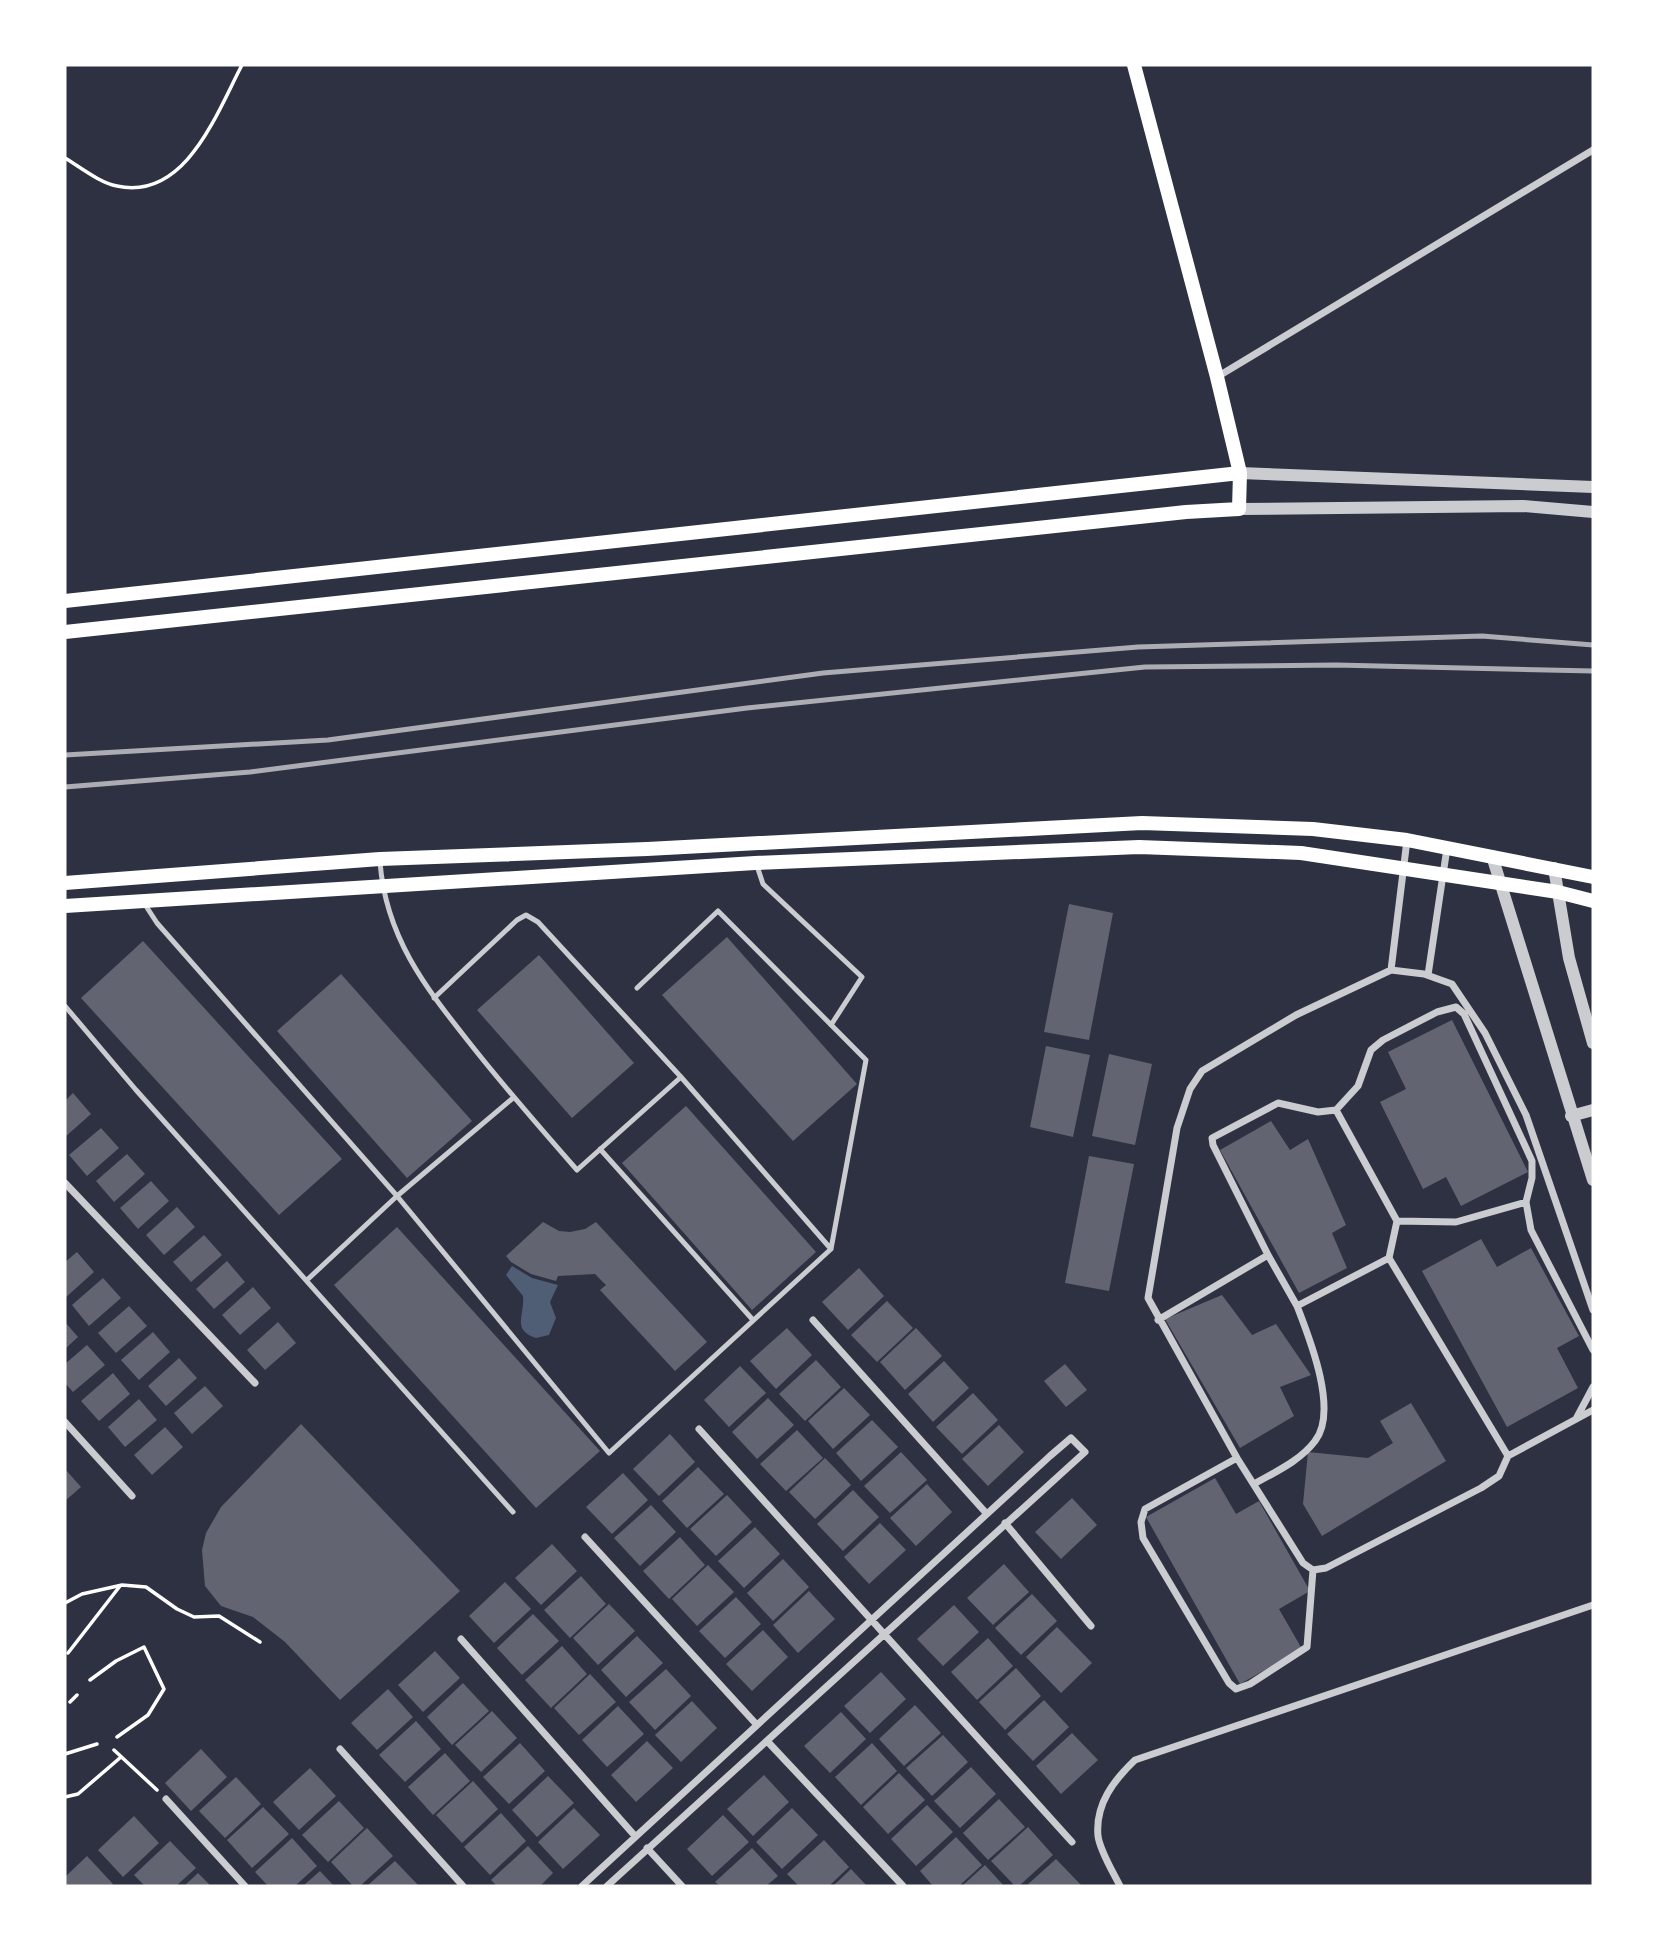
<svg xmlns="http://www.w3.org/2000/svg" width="1658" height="1951" font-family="'Source Sans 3',sans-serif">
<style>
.water{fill:#4f5d75}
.building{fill:#626471}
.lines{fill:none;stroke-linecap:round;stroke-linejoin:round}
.path{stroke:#fff;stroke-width:3.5}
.service{stroke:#caccd0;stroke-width:5}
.minor{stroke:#caccd0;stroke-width:7}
.tertiary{stroke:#caccd0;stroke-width:12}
.secondary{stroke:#fff;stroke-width:14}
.rail{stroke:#abadb3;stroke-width:5}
</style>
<rect width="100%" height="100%" fill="#2d3142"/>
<!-- water -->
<path class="water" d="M512,1266L532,1278L558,1285L550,1302L556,1318L549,1335L536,1338C511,1330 525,1315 523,1296L506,1275Z"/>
<!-- building -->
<path class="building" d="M1069,904L1113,913L1089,1040L1044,1032Z
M727,937L857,1084L793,1141L662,995Z
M143,941L342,1159L279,1215L81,998Z
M539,955L634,1063L572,1118L477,1010Z
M341,974L472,1121L407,1178L277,1031Z
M1452,1020L1528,1172L1461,1206L1446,1177L1423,1189L1380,1102L1406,1089L1388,1052Z
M1046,1046L1090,1055L1073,1137L1030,1127Z
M1109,1054L1152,1064L1135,1145L1092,1136Z
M73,1093L91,1114L65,1137V1101Z
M686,1106L816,1252L752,1310L622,1163Z
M1271,1121L1290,1150L1308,1139L1346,1225L1332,1233L1347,1268L1299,1293L1220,1150Z
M101,1128L119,1148L87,1176L69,1155Z
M127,1154L145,1174L114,1202L96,1181Z
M1089,1156L1134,1164L1109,1291L1065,1283Z
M151,1181L169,1201L138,1229L120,1208Z
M177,1207L195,1227L164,1255L146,1235Z
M543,1222L559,1231L570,1232L585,1229L596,1222L707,1342L675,1371L600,1290L606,1285L595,1274L558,1276L556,1281L531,1274L511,1262L506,1256Z
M397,1227L600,1451L536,1508L334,1285Z
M204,1235L222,1255L191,1282L173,1262Z
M1481,1239L1497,1267L1531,1248L1579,1336L1557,1348L1578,1388L1507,1427L1422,1271Z
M77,1252L94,1272L65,1298V1262Z
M227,1261L245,1282L214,1309L196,1289Z
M859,1268L884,1296L848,1330L822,1302Z
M103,1278L121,1298L89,1326L72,1305Z
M253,1287L271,1308L240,1335L222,1315Z
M1222,1295L1252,1335L1276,1324L1311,1375L1280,1387L1294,1416L1240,1448L1165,1319Z
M887,1301L913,1328L877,1362L851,1335Z
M129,1306L147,1326L116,1353L98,1333Z
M65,1322L78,1337L65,1349Z
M278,1322L296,1343L265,1370L247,1350Z
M787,1328L812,1355L776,1389L750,1361Z
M916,1328L942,1356L905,1390L880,1362Z
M153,1332L170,1352L139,1380L121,1360Z
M87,1345L105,1365L73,1392L65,1383V1364Z
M179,1358L197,1378L166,1406L148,1386Z
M816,1360L841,1387L805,1421L779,1394Z
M944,1361L969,1388L933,1422L908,1394Z
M1065,1364L1087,1390L1066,1407L1044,1381Z
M740,1366L766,1393L729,1427L704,1400Z
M113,1373L130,1394L99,1421L81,1401Z
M205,1386L223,1406L192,1434L174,1413Z
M844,1388L870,1415L833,1449L808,1421Z
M973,1393L998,1420L962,1454L936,1427Z
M768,1398L794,1425L757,1459L732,1432Z
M139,1399L157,1420L125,1447L108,1427Z
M1411,1403L1446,1461L1322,1536L1303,1504L1308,1452L1368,1458L1393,1443L1380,1421Z
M872,1420L898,1447L861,1481L836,1453Z
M301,1424L460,1591L340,1700L285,1642L253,1617L221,1606L205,1586L202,1550L206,1533L221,1507Z
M999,1425L1024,1452L988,1486L962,1459Z
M165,1427L183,1447L152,1475L134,1455Z
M797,1430L823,1458L786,1491L760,1464Z
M670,1434L695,1462L659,1496L633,1469Z
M901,1452L927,1480L890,1513L864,1486Z
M825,1458L851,1485L815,1519L789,1492Z
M698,1467L724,1494L687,1528L662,1501Z
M65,1469L81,1487L65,1501Z
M623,1473L648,1500L612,1534L586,1507Z
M1215,1478L1236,1514L1259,1501L1310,1591L1279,1609L1302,1649L1240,1684L1146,1517Z
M927,1484L952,1512L916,1546L890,1518Z
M853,1490L879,1517L843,1551L817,1524Z
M727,1495L752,1522L716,1556L690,1529Z
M1072,1498L1097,1525L1061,1559L1035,1532Z
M651,1505L676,1532L640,1566L614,1538Z
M880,1523L906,1550L869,1584L844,1557Z
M755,1527L780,1554L744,1588L718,1561Z
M680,1537L705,1565L669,1599L643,1571Z
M552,1544L577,1571L541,1605L515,1578Z
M783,1559L809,1587L773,1621L747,1593Z
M1004,1564L1029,1592L993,1625L967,1598Z
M708,1565L734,1592L697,1626L672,1599Z
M581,1576L606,1604L570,1638L544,1610Z
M505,1582L531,1609L494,1643L469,1616Z
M809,1591L835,1619L798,1653L773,1625Z
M1032,1594L1057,1621L1021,1655L995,1628Z
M736,1597L761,1624L725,1658L699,1631Z
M609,1604L635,1631L598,1665L573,1638Z
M954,1605L979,1632L943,1666L917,1639Z
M533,1614L559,1641L522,1675L497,1648Z
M1057,1627L1092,1663L1061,1693L1026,1657Z
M763,1630L788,1657L752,1691L726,1664Z
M637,1636L663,1663L626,1697L601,1670Z
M988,1638L1013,1666L977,1700L951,1672Z
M562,1646L587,1674L551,1708L525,1680Z
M435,1651L460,1678L423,1712L398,1685Z
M1016,1668L1041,1696L1005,1730L979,1702Z
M666,1669L691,1696L655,1730L629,1702Z
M881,1672L906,1699L870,1733L844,1706Z
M590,1674L616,1702L579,1735L554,1708Z
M463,1683L489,1711L452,1745L427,1717Z
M388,1689L413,1717L377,1750L351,1723Z
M1044,1700L1069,1727L1033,1761L1007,1734Z
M692,1701L717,1728L681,1762L655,1735Z
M915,1705L941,1733L904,1766L879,1739Z
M618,1706L644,1734L607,1767L582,1740Z
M492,1711L517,1738L481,1772L455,1745Z
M841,1712L866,1739L830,1773L804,1746Z
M416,1721L441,1749L405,1782L379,1755Z
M1072,1733L1098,1760L1061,1794L1036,1766Z
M943,1735L968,1762L932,1796L906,1768Z
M647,1741L673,1768L636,1802L611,1775Z
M520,1743L545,1771L509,1804L483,1777Z
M872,1743L897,1771L861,1805L835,1777Z
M201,1749L227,1777L191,1811L165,1783Z
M445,1753L470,1781L433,1815L408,1787Z
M971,1767L996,1794L960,1828L934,1801Z
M310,1768L336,1796L299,1830L273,1802Z
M899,1773L925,1800L888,1834L863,1807Z
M764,1775L789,1802L753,1836L727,1809Z
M548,1776L574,1803L537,1837L512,1810Z
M236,1777L261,1804L225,1838L199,1811Z
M473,1781L498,1809L462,1843L436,1815Z
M999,1799L1025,1827L988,1860L963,1833Z
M339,1801L364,1828L328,1862L302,1835Z
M927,1805L953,1832L916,1866L891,1839Z
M263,1807L289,1834L252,1868L227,1840Z
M574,1808L600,1835L563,1869L538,1842Z
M792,1808L818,1835L782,1869L756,1842Z
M501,1813L526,1841L490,1875L464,1847Z
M723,1815L749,1842L712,1876L687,1849Z
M134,1816L159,1843L123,1877L98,1850Z
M1028,1827L1053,1855L1019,1886H1015L991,1861Z
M367,1828L393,1856L360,1886H353L331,1862Z
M956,1837L982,1865L959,1886H933L920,1871Z
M292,1838L317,1866L295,1886H268L255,1872Z
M824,1840L849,1867L829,1886H799L787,1874Z
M170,1841L196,1868L176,1886H145L134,1875Z
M528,1846L553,1873L540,1886H497L491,1880Z
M752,1848L778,1876L766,1886H720L715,1882Z
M87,1856L113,1884L110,1886H65V1877Z
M1056,1859L1082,1886H1026Z
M395,1861L419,1886H367Z
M985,1865L1004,1886H962Z
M851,1869L867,1886H833Z
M320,1871L334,1886H303Z
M198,1873L211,1886H184Z"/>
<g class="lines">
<!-- path -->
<path class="path" d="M65,158C80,167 100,183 117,186C186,201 217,112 242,65
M65,1603L82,1594L122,1585L146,1587L177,1609L194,1617L219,1616L260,1642
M68,1653L120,1586
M90,1680L116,1661L144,1647L164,1689L148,1715L117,1737
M70,1702L77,1695
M114,1750L157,1790
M65,1754L97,1744
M65,1797L78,1794L121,1757"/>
<!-- service -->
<path class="service" d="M380,862C386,939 427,989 472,1046C506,1089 541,1129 577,1170L681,1077
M756,863L763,884L862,977L831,1025
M144,903L157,923L397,1196L609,1453L831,1249L866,1060L718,911L637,988
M434,998L517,920L526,915L538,922L681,1077L831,1249
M65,1006L136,1090L513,1512
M600,1149L753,1320
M307,1280L397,1196L513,1098"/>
<!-- minor -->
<path class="minor" d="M1217,377L1593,150
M1391,970L1407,840
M1428,975L1447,848
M1336,1110L1397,1221L1389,1258L1508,1456
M65,1183L255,1383
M1397,1221L1456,1222L1526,1202
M1268,1255L1213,1145L1212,1138L1278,1103L1318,1112L1336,1110L1358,1086L1371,1050L1383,1040L1437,1012L1456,1007L1464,1014L1532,1161V1178L1526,1202L1531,1230L1593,1350
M1593,1310L1526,1115L1485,1033L1452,984L1424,974L1391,970L1296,1015L1202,1071L1190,1089L1177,1128L1148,1298L1237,1458L1303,1563L1313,1570L1326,1568L1481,1488L1499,1476L1508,1456L1593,1410
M813,1320L986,1513
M1158,1320L1268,1255L1297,1306L1389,1258
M1576,1419L1593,1387
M65,1422L132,1496
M699,1429L1072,1842
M1237,1458L1145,1509L1141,1522L1143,1538L1229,1683L1236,1689L1250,1684L1307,1647L1313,1570
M1254,1484C1275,1472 1300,1461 1315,1441C1339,1411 1309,1337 1297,1306
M1005,1523L1091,1626
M585,1537L757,1725
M461,1639L635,1836
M768,1742L903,1886
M340,1749L463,1886
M166,1799L245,1886
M647,1848L682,1886
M582,1886L1050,1456L1071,1438L1085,1452L607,1886
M1120,1886C1113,1872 1100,1851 1098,1836C1095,1804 1114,1780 1135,1760L1593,1605"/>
<!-- tertiary -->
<path class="tertiary" d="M1240,473L1593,487
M1239,509L1523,506L1593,512
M1492,856L1593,1180
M1554,868L1569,958L1593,1043
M1571,1116L1593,1110"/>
<!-- secondary -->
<path class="secondary" d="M65,601L1240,473
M65,632L1186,512L1239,509L1240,473L1217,377L1134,65
M65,883L380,859L647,849L1142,823L1313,829L1407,840L1593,877
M65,906L755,863L1139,847L1301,853L1558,892L1593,901"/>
<!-- rail -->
<path class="rail" d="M65,755L328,740L823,673L1138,647L1482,636L1593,645
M65,787L250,772L747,708L1145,667L1336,665L1593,671"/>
</g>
<!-- border -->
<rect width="1658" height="1951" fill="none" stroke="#ffffff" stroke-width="133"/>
</svg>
